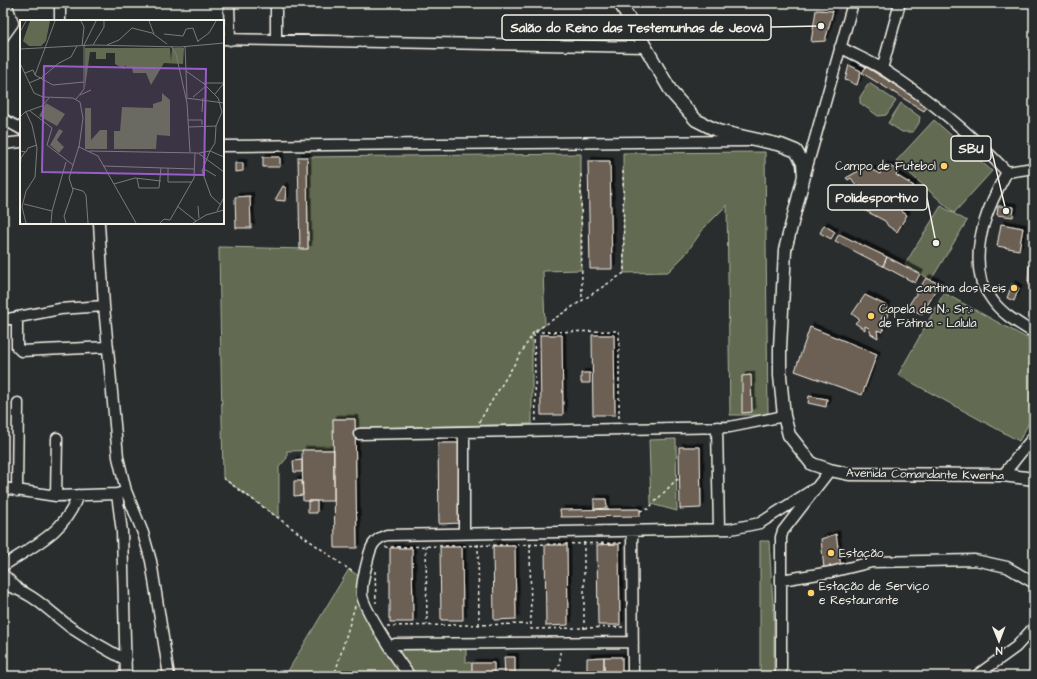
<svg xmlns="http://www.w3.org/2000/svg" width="1037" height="679" font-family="'Architects Daughter',sans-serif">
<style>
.green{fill:#626b51;stroke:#abae9c}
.building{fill:#6c5f52;stroke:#f4f1e8;filter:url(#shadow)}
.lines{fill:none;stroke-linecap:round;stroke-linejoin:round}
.minor-casing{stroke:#f4f1e8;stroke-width:13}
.major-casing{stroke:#f4f1e8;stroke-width:15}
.path{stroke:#f4f1e8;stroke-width:1.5;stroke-dasharray:3 3;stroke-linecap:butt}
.minor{stroke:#2a2d2e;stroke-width:10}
.major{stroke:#2a2d2e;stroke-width:12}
.poi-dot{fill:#ffd166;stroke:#2a2d2e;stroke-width:1.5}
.labels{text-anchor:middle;stroke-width:3.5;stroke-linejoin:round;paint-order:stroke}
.poi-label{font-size:12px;fill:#f4f1e8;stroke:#2a2d2e;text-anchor:start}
.street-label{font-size:12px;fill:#f4f1e8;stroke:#2a2d2e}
.inset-road{fill:none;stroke:#7b7b78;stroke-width:1}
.view{fill:#995dc9;fill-opacity:0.15;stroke:#995dc9;stroke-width:2}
.inset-edge{fill:none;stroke:#f4f1e8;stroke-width:2}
.leader{fill:none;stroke:#f4f1e8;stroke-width:1.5}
.callout-dot{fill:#f4f1e8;stroke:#2a2d2e;stroke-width:1.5}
.callout{fill:#2a2d2e;stroke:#f4f1e8;stroke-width:1.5}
.callout-label{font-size:13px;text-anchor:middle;font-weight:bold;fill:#f4f1e8}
</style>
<defs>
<filter id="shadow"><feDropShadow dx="3.5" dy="-3.5" stdDeviation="0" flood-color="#0009"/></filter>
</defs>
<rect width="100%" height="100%" fill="#2a2d2e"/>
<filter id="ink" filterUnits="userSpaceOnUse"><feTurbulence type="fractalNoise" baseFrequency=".025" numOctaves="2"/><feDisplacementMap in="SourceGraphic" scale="8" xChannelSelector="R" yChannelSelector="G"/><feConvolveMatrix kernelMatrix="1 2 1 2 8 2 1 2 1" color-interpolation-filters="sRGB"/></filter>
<g filter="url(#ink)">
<!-- green -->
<path class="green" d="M869,83L896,101L886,115L878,116L860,103V97Z
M901,103L920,117L919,123L913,132H902L888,123Z
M934,120L992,171L954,213L896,161Z
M765,152L768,415H730L727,205L704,228L685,255L668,272L624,273L623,153Z
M581,154V270L543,271L545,325L532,333V424L355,428V419H333L334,450L287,451V458L279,467V518L223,478L219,247L308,249L307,157Z
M941,206L967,221L931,280L905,264Z
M944,293L1034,342V414L1019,441L898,375Z
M676,439L677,511L651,504L649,440Z
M760,541H769L774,620V676H760Z
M349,569L361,578L357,593L360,604L381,645L466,644V662L472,663V675L505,674V676H285Z"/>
<!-- building -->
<path class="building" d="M816,10L833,11L825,41L811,42Z
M849,65L861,71L857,85L845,80Z
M866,67L928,105L924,111L862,73Z
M959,133L972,145L967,150L954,138Z
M263,157H280V167H263Z
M298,157H307L308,249H300Z
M588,161H610L612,269H590Z
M235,163H243V171L235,172Z
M884,165L888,167L890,166L898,171L896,175L914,186L901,211L907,215L897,232L888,226L885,221L845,200L853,189L856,191L859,189L893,210L901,196L883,189L871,195L867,188L864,190L859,184L856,185L851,178L848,180L846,178L862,169L864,166L880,174Z
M283,186L286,188L285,201L275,200Z
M250,196L251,228H236L235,197Z
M998,206L1014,207L1013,217L997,215Z
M1001,224L1023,228L1019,250L997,246Z
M824,225L835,232L831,239L820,233Z
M839,234L887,257L883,266L835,241Z
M887,257L920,274L915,283L883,266Z
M1029,266L1034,267V282L1028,281Z
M926,278L940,284L922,314L907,308Z
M1012,284L1019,288L1014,301L1007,298Z
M865,295L887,306L886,311L888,312L887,317H882L880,325L884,330L882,332L877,330L878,338L871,334L869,328L865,326V330L855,323L859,319L852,314Z
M810,327L877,354L862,395L795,371Z
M540,335H562L563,415H541Z
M592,335H614L615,415H593Z
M581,373H590V383H581Z
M751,375L752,412L742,413V376Z
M809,396L827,399L826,407L808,403Z
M333,419H355L357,548H335Z
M438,443H460L461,523L439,524Z
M679,447H700L701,508L680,509Z
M302,450H334V501H303Z
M302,460V472H294L293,461Z
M294,481H302L303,495L294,496Z
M594,499H606L607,508L594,509Z
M308,501H317V513H308Z
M640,509V516L561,517L560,510Z
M836,534L841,567L824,569L821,539Z
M619,544L620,625H598L597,545Z
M545,545H567L568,625L546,626Z
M493,546H515L516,619L494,620Z
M440,547H462L463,620H441Z
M390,548H412L413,622H390Z
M504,657H515V676H505Z
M604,657H622V676H604Z
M604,657V676H587V658Z
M472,663H494V675H472Z"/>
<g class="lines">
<!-- minor casing -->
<g class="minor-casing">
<path id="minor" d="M60,3V21
M229,3L230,40
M3,37L13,23L6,3
M223,39L645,47
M276,40V3
M840,47C854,55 870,61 884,70C929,99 970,133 1007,172C989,204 972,242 981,280C982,286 989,295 993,301C1003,315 1020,324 1034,333
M882,69L900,3
M3,119L21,129
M3,144L21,142
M223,146L747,141
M1007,172L1034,168
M805,174L853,3
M99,223L104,306L118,457L126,491L143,533L151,561L169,676
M17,317V347L21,351L108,347
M3,320L60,309L104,306
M717,427L719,529
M464,432V534
M359,434L730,427L784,416
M1003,475L1034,436
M3,488L56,496L117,494L124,492
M17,491L18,403
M117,494L122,532L126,676
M56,496L57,438
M632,531L633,676
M3,566C34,545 65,533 78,495
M3,574L17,588
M781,580L831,572L872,562L975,560L1007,567L1034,583
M3,585C30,590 49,611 70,627C88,639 107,650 126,660
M395,644L633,642
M410,676C399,663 364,610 362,595C361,583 365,571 368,559C371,546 374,539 387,535L731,529L760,523L817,487
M781,676V537L783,531L830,470
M976,676L1016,647L1034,627"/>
</g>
<!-- major casing -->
<g class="major-casing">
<path id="major" d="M620,3L672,93L696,120L718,131L781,145L796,151L803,163L804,176L785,250L780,348V376L784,416L789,435L812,464L830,470L849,474L1003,475L1034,479"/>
</g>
<!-- path -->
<path class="path" d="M581,174L582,300
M536,421L534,332L619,331V420
M479,422L534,332L624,273L623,167
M223,478L354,573
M640,511L648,509L676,480L680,479
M584,542V629
M478,544L479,624
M530,544L531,629L623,627
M426,545L427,625
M385,547L622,543
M375,571L376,603
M387,626L531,624
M331,676L336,670L355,606
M552,676L560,664V652"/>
<!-- minor -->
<use href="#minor" class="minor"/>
<!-- major -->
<use href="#major" class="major"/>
</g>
</g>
<!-- markers -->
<g class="poi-dot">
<circle cx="944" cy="166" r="4"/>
<circle cx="1014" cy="288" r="4"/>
<circle cx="871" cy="316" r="4"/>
<circle cx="831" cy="553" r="4"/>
<circle cx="811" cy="593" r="4"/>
</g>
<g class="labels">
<!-- poi labels -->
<g class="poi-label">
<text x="936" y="170" text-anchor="end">Campo de Futebol</text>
<text x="1006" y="292" text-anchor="end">cantina dos Reis</text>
<text x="879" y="313">Capela de N.ª Sr.ª<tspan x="879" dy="14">de Fátima - Lalula</tspan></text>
<text x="839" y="557">Estação</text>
<text x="819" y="590">Estação de Serviço<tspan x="819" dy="14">e Restaurante</tspan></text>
</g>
<!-- street labels -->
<g class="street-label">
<text transform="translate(925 474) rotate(1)" y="4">Avenida Comandante Kwenha</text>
</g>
</g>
<!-- overview -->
<g transform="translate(20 20)">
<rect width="204" height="204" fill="#2a2d2e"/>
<path d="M10,1H30L26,21L21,26H9L3,21ZM65,28H150L151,42L152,28H164L163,44L144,43L131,65L126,53H113L112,48H107L105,45L104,49L95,44V33H86V39H76V32H70L65,68ZM142,73L150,80V116L137,115L136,129H94V111H100L102,87L133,88V84L142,81ZM26,83L45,94L37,106L19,96ZM65,88H71V120L80,110H87V129H65ZM39,109L43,111L37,120L44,127L39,133L30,125Z" fill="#626b51"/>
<path class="inset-road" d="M35,1L15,55L33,65L64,62M61,1L64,7L62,26M129,1L134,14M112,8L132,13L147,24M0,12L6,1M144,14L163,16L166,9L173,8L178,22M178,21L189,13L196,1M73,25L84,7V1M87,25L99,20L112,8M151,26L156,34L167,83L170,132M165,26L167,77M0,29L73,25L160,27L204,23M0,43L14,73L23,77L53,78L60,82L63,98L59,127L78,136L116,203M166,51L183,63H204M5,53L13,50L15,55M9,63L21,58L39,43L51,37L57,26M195,74L204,63M60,75L71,70M173,77L186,66M166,78L204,83M56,79L64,69V25L76,1M10,91L32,108L27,125L53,145M6,92L12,105L17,128L15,157L6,171L2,187L6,203M182,92L183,78M0,97L5,92L22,86L29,78M168,100H182V105M169,107L196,106M0,131L6,132L8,128L17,125M69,131L178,133L204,152M179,133L190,131L195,123L196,106L202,92L198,78L183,63M83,146L174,149M148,148V162H172M0,149L1,138L5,132M184,149L196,156M117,158L119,168H139L141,148M94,164L115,158L141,161M52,168L63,171L66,175L68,203M4,184L32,191M201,185L191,176L182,151L190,131L204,137M157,186L176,201M178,186L179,198M197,191L204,177M31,203L32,191L46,142M46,203L44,196L53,170L49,158L59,126M140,203L144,199L150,200L174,158L175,133M173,203L186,195L204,190"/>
<path class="view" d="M24,46L186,49L184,155L22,152Z"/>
<rect width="204" height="204" class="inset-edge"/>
</g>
<!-- callouts -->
<path class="leader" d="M821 26L771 27M1006 211L991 148M936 243L927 198"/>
<g class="callout-dot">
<circle cx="821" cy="26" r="4"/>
<circle cx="1006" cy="211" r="4"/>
<circle cx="936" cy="243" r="4"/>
</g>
<g class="callout">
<rect x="502" y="15" width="269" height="25" rx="4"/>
<rect x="951" y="136" width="40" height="25" rx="4"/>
<rect x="828" y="185" width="99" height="25" rx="4"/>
</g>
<g class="callout-label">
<text x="637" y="32">Salão do Reino das Testemunhas de Jeová</text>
<text x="971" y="153">SBU</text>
<text x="877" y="202">Polidesportivo</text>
</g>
<!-- margin -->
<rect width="1037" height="679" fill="none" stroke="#2a2d2e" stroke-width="16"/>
<rect x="8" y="8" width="1021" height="663" fill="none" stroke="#f4f1e8" stroke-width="1.5" filter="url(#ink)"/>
<!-- north arrow -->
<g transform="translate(999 641) rotate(179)" stroke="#2a2d2e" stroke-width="3" paint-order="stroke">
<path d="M0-3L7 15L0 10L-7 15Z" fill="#f4f1e8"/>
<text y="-6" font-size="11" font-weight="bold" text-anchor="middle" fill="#f4f1e8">N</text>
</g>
</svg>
